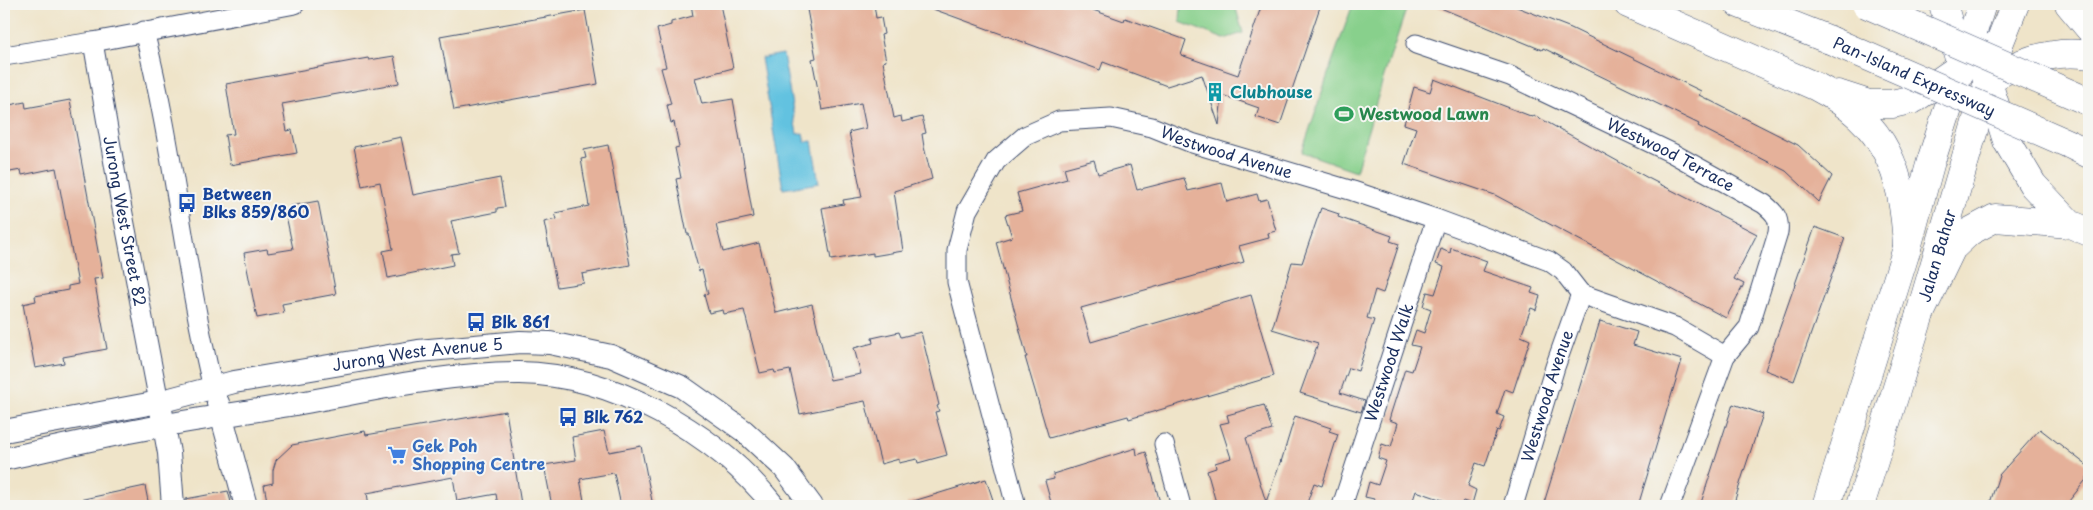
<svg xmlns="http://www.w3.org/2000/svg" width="2093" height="510" font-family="'Playpen Sans',sans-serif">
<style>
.green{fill:#88d08c;stroke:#528075}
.water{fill:#62c2e0;stroke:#3e789f}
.building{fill:#e5b19a}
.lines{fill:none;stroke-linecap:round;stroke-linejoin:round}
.minor-casing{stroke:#3b4a6e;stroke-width:21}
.tertiary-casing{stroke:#3b4a6e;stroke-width:24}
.primary-casing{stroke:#3b4a6e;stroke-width:29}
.motorway-casing{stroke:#3b4a6e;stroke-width:29}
.minor{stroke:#fff;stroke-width:19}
.tertiary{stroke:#fff;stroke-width:22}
.primary{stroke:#fff;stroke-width:28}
.motorway{stroke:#fff;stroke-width:28}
.motorway-bridge-casing{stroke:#3b4a6e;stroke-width:29;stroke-linecap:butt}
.motorway-bridge{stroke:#fff;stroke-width:28}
.labels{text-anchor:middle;stroke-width:4;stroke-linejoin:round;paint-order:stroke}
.street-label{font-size:16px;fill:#1b2f5e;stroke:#f6f6f2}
.culture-label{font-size:16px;font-weight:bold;fill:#0d838f;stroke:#f6f6f2;text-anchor:start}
.leisure-label{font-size:16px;font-weight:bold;fill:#27864d;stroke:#f6f6f2;text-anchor:start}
.transit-label{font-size:16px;font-weight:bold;fill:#164399;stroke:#f6f6f2;text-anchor:start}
.shop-label{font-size:16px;font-weight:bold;fill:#366cbe;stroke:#f6f6f2;text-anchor:start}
</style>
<rect width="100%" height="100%" fill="#f6f6f2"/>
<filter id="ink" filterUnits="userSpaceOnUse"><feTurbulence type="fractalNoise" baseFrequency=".02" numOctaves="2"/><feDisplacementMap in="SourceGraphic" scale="10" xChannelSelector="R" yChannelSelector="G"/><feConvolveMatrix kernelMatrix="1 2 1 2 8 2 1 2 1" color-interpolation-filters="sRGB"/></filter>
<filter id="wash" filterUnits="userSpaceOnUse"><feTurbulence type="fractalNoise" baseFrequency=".0096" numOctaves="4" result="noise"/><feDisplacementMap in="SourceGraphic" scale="20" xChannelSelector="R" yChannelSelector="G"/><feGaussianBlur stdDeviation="1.12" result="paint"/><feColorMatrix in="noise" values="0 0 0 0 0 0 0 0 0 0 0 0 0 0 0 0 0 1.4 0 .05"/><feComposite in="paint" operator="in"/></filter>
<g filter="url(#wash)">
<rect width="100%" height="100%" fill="#efe4c9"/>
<!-- green -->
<path class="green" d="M1181,4L1235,5L1243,33L1224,39L1180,22Z
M1353,4H1408L1384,76L1356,171L1302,152L1332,62Z"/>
<!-- water -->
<path class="water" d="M783,54L797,134L803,133L805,142L812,141L819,183L783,189L761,58Z"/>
<g id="blocks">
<!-- building -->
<path class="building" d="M691,4H720L733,68L695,78L702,104L733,99L753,217L716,225L723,252L759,243L776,313L812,304L830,380L861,374L854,348L873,343L872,338L899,332L901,337L921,332L939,405L937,406L939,411L935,412L947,455L918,463L917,459L899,463V459L881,464L865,401L800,414L790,370L775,373L774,370L760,373L744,310L724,314L723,310L709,313L704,295L708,294L702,270L699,271L689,234H687L676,179L681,178L675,148L679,147L674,122L671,123L667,105L671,104L661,68L666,67L657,29L671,25V22L693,16Z
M806,4H874L876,18L881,17L884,34L881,35L886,61L883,62L894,118L901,116L902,122L922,117L926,133L922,134L924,147L932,179L894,191L903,251L873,256V253L831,260L822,208L844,204L843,200L862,197L849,132L866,128L861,103L822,110L812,59L816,58Z
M922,4H1076L1124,21L1125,18L1186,40L1181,55L1238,75L1262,4H1321L1280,125L1256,117L1259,108L1222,95L1219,125L1202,75L1167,86L1103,62L1100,70L922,5Z
M1431,4H1509L1571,28L1701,91L1699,95L1798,145L1832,176L1819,202L1786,171L1698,126L1699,124L1543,48L1542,50L1530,45Z
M585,10L598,84L454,110L440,36Z
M394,56L399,83L282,104L287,131L292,130L297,153L230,165L225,135L234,134L226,84L368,58L369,60Z
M1434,79L1533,117L1534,115L1648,178L1757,234L1734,279L1744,284L1726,318L1495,195L1404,164L1416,128L1404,124L1414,87L1430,92Z
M70,100L103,278L94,279L107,349L63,357L64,363L35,368L23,304L36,301L35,296L68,290V286L78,284L56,168L22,175L21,170L10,172L4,139V106L25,102L26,108Z
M401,137L413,195L500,178L505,207L497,208V212L451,221L459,253L451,254L453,265L388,278L383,251L393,249L380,182L362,186L354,147Z
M608,145L630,265L582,274L584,283L557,287L544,222L557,219L555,213L589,206L581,159L586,158L584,150Z
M1094,160L1098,174L1130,165L1137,190L1184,178L1188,191L1222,183L1227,202L1257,194L1259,201L1267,199L1276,231L1268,233L1269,238L1239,246L1244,262L1081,308L1091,342L1251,295L1274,376L1129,419L1128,416L1049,438L1025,357H1027L996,242L1012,237L1005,215L1022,211L1017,193L1067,179L1064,168Z
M318,201L336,294L282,304L284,313L257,318L244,253L267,249L268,253L293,249L286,215L291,214L290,206Z
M1321,208L1339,214L1338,217L1392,236L1390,241L1399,244L1383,293L1375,290L1367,318L1374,320L1358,371L1349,368L1340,393L1365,401L1361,412L1300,393L1318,343L1272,329L1292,262L1302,263Z
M1815,227L1845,238L1794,381L1765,370Z
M1451,248L1487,261L1483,271L1533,288L1531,293L1540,296L1536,310L1531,308L1521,336L1530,340L1513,392L1505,389L1497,414L1504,417L1499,431L1497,430L1485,466L1476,463L1468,486L1476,490L1472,504L1463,501L1460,506L1416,491L1411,506H1371L1374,499L1365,497L1369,482L1378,485L1386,461L1378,458L1382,444L1391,447L1398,423L1389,420L1391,413L1405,369L1412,371L1420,347L1411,345L1416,330L1424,333L1431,309L1423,306L1427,292L1435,294L1444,267L1436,264L1441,249L1450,253Z
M1600,321L1637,332L1633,345L1682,360L1638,506H1543Z
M1733,404L1763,414L1746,465L1733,506H1700Z
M1264,405L1272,430L1246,438L1266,502L1281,460V462L1295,416L1331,428L1329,431L1338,434L1322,486L1314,483L1306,506H1217L1207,471L1216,468L1215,463L1231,458L1220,424L1229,422L1227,415Z
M506,411L521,504L498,506L496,494L457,501L453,477L367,493L369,506H268L264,485L273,483V470L276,460L292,445L365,431L366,435Z
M2040,429L2089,467V476L2065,506H1989L1999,475Z
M604,431L609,452L641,446L653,506H621L614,473L580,479L585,506H552L544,465L576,460L572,437Z
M1136,448L1137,455L1146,452L1161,506H1052L1045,481L1054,479L1053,474Z
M986,479L995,506H908L907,503Z
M145,486L149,506H80L79,500Z
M228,491L232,506H186V499Z"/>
</g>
</g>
<g filter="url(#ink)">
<use href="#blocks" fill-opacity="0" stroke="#3b4a6e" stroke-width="1"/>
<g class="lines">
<!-- minor casing -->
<g class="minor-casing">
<g id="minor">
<path d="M144,31C174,148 184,270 213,388"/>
<path id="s1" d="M93,42L119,193L159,402"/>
<path id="s2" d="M1416,44L1510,76L1672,153L1764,204C1775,213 1780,218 1778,233L1749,327L1725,356L1670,506"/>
<path d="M4,56L93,42L295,4"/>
<path d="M1581,294L1675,327L1725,356"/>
<path d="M1164,444L1181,506"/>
<path id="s3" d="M1016,506L957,282V250L967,211L996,161L1025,136L1059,121L1111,118L1152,127L1192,143L1353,191L1436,219L1549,261L1563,271L1581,294"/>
<path id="s4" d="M1342,506L1436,219"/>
<path id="s5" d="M1513,506L1555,367L1581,294"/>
</g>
</g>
<!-- tertiary casing -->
<g class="tertiary-casing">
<g id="tertiary">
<path d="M218,403L246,506"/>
<path d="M161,410L169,453L173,506"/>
<path id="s6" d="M4,431L159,402L234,382L418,351L520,342L550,343L611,356L682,387L744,431L784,468L812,506"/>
<path d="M4,459C56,448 108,435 161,426C201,418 242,413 283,406C361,393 439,373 519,373C613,374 716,433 774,506"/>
</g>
</g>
<!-- primary casing -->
<g class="primary-casing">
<g id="primary">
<path d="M1826,506L1907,248L1931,161L1982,4"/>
<path id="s7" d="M1860,506L1920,314L1999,44L2015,4"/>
</g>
</g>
<!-- motorway casing -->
<g class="motorway-casing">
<path id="motorway" d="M1628,4L1817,87C1887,123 1904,174 1907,248
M1739,4L1830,40
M1943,4L1960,62
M2069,4L2089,28
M1972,34L2007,141L2033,185L2070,224
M1995,76C2024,60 2056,49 2089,55
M1838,94L1869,104H1892L1914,99L1978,55L1999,44
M2069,144L2089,154
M1920,314L1952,248L1969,232L1995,218L2070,224L2089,232"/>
</g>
<!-- minor -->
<use href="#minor" class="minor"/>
<!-- tertiary -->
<use href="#tertiary" class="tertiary"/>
<!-- primary -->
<use href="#primary" class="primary"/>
<!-- motorway -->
<use href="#motorway" class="motorway"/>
<!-- motorway-bridge casing -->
<g class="motorway-bridge-casing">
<g id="motorway-bridge">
<path d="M1866,4L2087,101"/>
<path id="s8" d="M1830,40L2069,144"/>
</g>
</g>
<!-- motorway-bridge -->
<use href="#motorway-bridge" class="motorway-bridge"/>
</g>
</g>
<!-- icons -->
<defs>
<g id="building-bare" transform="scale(1.5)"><path d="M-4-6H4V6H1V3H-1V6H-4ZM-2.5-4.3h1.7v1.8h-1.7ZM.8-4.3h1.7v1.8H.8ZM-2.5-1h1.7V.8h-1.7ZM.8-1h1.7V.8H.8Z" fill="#0f9aa8" stroke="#f6f6f2" stroke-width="2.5" paint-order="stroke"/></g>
<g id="stadium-bare" transform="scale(1.5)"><path d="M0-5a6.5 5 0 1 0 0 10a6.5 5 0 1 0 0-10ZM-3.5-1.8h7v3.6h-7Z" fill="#2e9e5b" stroke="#f6f6f2" stroke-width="2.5" paint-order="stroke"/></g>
<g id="bus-bare" transform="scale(1.5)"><path d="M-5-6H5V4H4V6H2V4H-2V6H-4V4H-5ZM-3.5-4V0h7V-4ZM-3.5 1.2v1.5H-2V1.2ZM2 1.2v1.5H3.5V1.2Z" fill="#1a4fb4" stroke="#f6f6f2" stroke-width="2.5" paint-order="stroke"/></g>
<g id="supermarket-bare" transform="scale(1.5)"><path d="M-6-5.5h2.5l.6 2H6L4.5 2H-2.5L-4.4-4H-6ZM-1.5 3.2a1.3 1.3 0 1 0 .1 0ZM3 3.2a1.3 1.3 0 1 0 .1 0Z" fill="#3f7fe0" stroke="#f6f6f2" stroke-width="2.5" paint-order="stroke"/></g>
</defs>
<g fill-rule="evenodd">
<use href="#building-bare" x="1215" y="92"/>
<use href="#stadium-bare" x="1344" y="114"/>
<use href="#bus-bare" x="187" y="203"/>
<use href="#bus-bare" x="476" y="322"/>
<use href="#bus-bare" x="568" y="417"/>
<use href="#supermarket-bare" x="397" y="455"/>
</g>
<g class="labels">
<!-- street labels -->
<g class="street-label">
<text dy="6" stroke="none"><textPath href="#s8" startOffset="92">Pan-Island Expressway</textPath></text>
<text dy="6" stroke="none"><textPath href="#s3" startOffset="610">Westwood Avenue</textPath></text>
<text dy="6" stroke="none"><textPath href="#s2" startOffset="278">Westwood Terrace</textPath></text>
<text dy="6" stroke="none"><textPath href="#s1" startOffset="182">Jurong West Street 82</textPath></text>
<text dy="6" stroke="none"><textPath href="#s7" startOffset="262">Jalan Bahar</textPath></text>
<text dy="6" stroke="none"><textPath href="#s6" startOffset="421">Jurong West Avenue 5</textPath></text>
<text dy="6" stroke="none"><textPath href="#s4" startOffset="151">Westwood Walk</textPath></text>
<text dy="6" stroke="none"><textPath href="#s5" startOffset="115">Westwood Avenue</textPath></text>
</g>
<!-- culture labels -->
<g class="culture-label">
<text x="1230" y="98">Clubhouse</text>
</g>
<!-- leisure labels -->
<g class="leisure-label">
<text x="1359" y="120">Westwood Lawn</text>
</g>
<!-- transit labels -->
<g class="transit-label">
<text x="202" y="200">Between<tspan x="202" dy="18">Blks 859/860</tspan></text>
<text x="491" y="328">Blk 861</text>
<text x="583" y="423">Blk 762</text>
</g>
<!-- shop labels -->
<g class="shop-label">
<text x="412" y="452">Gek Poh<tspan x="412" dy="18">Shopping Centre</tspan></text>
</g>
</g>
<!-- margin -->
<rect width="2093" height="510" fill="none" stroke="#f6f6f2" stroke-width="20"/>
</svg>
